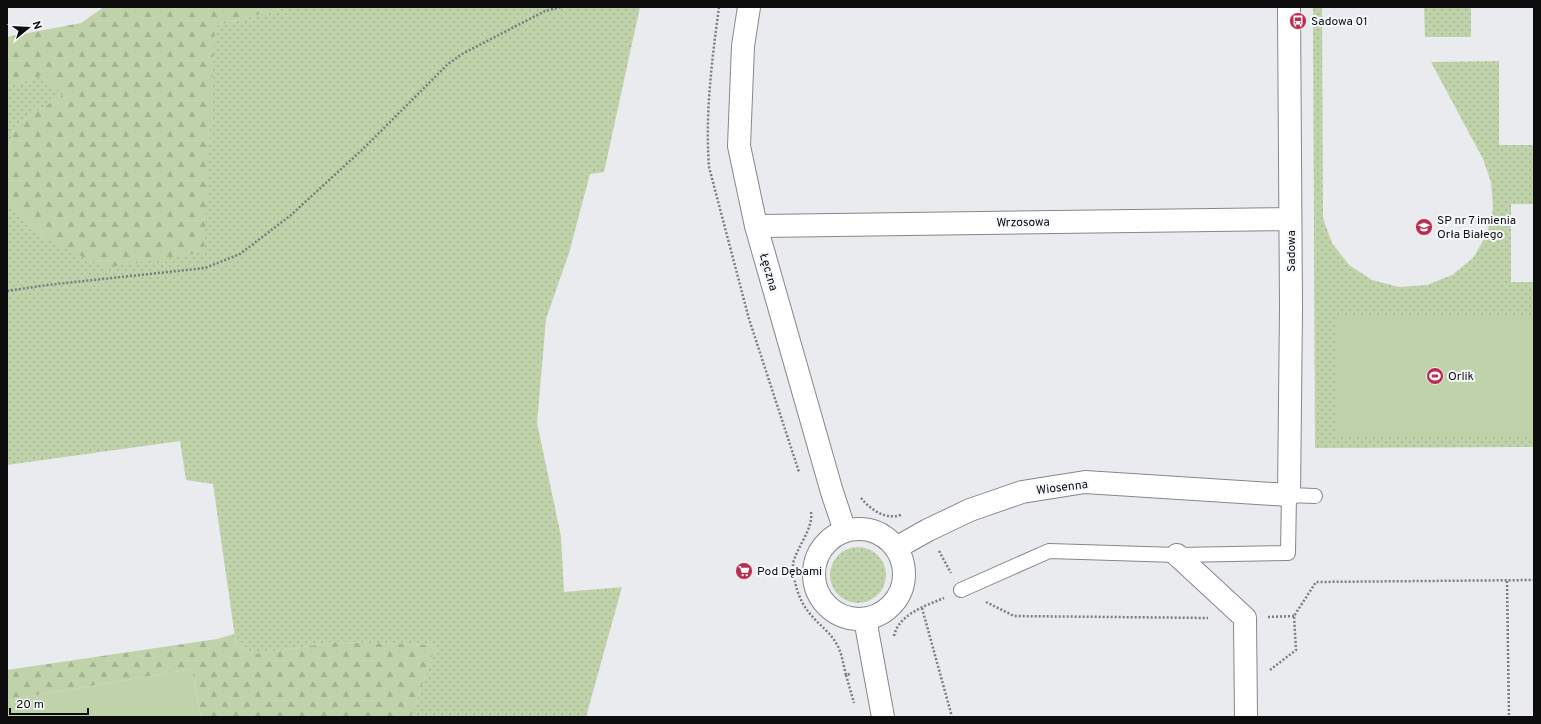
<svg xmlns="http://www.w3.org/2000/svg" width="1541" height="724" font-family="Overpass,sans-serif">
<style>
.grass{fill:url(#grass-dots)}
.forest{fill:url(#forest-firs)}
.garden{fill:#c0d2a9}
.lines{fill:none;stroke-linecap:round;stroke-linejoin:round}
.service-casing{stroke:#85878a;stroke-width:16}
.minor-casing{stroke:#85878a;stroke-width:24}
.path{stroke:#7b7c7e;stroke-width:2.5;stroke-dasharray:2 2;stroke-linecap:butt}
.service{stroke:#fff;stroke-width:14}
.minor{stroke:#fff;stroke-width:22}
.labels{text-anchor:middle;stroke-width:4;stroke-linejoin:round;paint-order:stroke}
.poi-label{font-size:12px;fill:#0d0d0e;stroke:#f6f9fc;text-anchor:start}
.street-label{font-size:12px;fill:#0d0d0e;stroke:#f6f9fc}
</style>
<defs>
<pattern id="grass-dots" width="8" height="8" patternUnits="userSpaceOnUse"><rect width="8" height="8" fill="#c0d2a9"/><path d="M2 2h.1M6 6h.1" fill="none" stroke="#a4b390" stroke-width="1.8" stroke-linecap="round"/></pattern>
<pattern id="forest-firs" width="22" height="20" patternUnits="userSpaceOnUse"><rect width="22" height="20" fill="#c0d2a9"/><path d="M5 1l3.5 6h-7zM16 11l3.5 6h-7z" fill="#a4b390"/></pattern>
</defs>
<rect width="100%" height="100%" fill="#e9ebef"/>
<!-- grass -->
<path class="grass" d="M287,7H640L604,172L590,174L569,253L546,319L537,423L561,536L564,592L622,587L586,717H411L436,645L336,642L254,654L236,644L213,484L186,480L180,441L7,465V203L45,238L203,252L215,26Z
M1313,7H1322L1323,218L1332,243L1349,265L1372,280L1399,287L1427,285L1452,275L1473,258L1487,234L1493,208L1491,182L1483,159L1431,62L1499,61V145H1534V204H1511V282H1534V317H1337V435H1534V447L1315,448Z
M1424,7H1471V37H1425Z
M41,76L64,94L15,126L7,155V87Z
M830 575a28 28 0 1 1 56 0a28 28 0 1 1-56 0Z"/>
<!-- forest -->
<path class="forest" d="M104,7H287L215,26L204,252L105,268L45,238L7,203V155L15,126L64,94L41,76L7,87V37L81,23Z
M234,634L236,644L254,654L336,642L436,645L411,717H201L192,669L7,700V670L217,639Z"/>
<!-- garden -->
<path class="garden" d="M1337,317H1534V435H1337Z
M192,669L201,717H7V700Z"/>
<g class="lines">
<!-- service casing -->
<g class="service-casing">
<path id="service" d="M961,590L1049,551L1177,555L1288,553L1289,495L1315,496"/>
</g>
<!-- minor casing -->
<g class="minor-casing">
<path id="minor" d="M749,7L743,46L739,146L756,226L832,492L845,531
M756,226L1290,219
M814 574a45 45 0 1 1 90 0a45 45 0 1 1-90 0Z
M896,548L928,530L970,510L1022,492L1085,482L1289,495L1291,308L1289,7
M1177,555L1245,618L1246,717
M865,619L883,717"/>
</g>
<!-- path -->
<path class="path" d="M719,7C712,60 705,113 709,167L749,319L799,472
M7,291L47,285L205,268L240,254L291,215L363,149L448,64L462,54L545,11L561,7
M861,498C871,510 885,520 901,515
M811,512C814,528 796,548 793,564C793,569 794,577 795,582C798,595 803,606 811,615C819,625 830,632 836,643C842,652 843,664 846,675L850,674
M939,551L951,573
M1507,581L1509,717
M986,602L1014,616L1208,618
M922,608L952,717
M1268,617L1294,616
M894,636C899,614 925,606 944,598
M1270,670L1296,650L1294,616L1316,582L1534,580
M846,675L854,703"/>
<!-- service -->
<use href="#service" class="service"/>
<!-- minor -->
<use href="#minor" class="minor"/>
</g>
<!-- icons -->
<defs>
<g id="bus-disc" transform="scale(0.9)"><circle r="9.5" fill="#bc2c51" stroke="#f6f9fc"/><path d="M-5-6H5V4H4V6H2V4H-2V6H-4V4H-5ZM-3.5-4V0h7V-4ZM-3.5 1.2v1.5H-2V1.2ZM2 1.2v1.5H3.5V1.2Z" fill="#fff"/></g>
<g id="school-disc" transform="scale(0.9)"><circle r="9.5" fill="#bc2c51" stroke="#f6f9fc"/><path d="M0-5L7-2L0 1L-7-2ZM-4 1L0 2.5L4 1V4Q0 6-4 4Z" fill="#fff"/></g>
<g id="stadium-disc" transform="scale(0.9)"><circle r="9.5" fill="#bc2c51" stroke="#f6f9fc"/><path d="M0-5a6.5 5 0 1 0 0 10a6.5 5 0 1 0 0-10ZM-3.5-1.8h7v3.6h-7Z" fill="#fff"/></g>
<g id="supermarket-disc" transform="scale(0.9)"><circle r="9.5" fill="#bc2c51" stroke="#f6f9fc"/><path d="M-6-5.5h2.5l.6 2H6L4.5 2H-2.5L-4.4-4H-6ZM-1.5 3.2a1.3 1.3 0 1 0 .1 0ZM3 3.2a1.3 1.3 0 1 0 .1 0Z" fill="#fff"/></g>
</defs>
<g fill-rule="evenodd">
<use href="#bus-disc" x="1298" y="21"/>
<use href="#school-disc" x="1424" y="227"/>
<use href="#stadium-disc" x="1435" y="376"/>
<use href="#supermarket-disc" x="744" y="571"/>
</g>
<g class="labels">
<!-- poi labels -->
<g class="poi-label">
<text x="1311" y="25">Sadowa 01</text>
<text x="1437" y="224">SP nr 7 imienia<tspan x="1437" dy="14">Orła Białego</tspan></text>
<text x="1448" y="380">Orlik</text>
<text x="757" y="575">Pod Dębami</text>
</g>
<!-- street labels -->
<g class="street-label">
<text transform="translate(1023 222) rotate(-1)" y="4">Wrzosowa</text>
<text transform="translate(1291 251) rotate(-90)" y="4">Sadowa</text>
<text transform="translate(769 272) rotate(74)" y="4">Łęczna</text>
<text transform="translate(1062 487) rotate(-7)" y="4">Wiosenna</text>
</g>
</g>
<!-- border -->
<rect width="1541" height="724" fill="none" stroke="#0d0d0e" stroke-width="16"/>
<!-- north arrow -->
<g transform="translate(28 28) rotate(72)" stroke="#f6f9fc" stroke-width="3" paint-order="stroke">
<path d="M0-3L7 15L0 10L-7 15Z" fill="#0d0d0e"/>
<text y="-6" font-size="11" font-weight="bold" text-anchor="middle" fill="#0d0d0e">N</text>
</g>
<!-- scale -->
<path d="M10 708v6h78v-6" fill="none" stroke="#0d0d0e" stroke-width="2"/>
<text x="16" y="708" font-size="12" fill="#0d0d0e" stroke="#f6f9fc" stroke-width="3" paint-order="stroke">20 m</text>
</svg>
